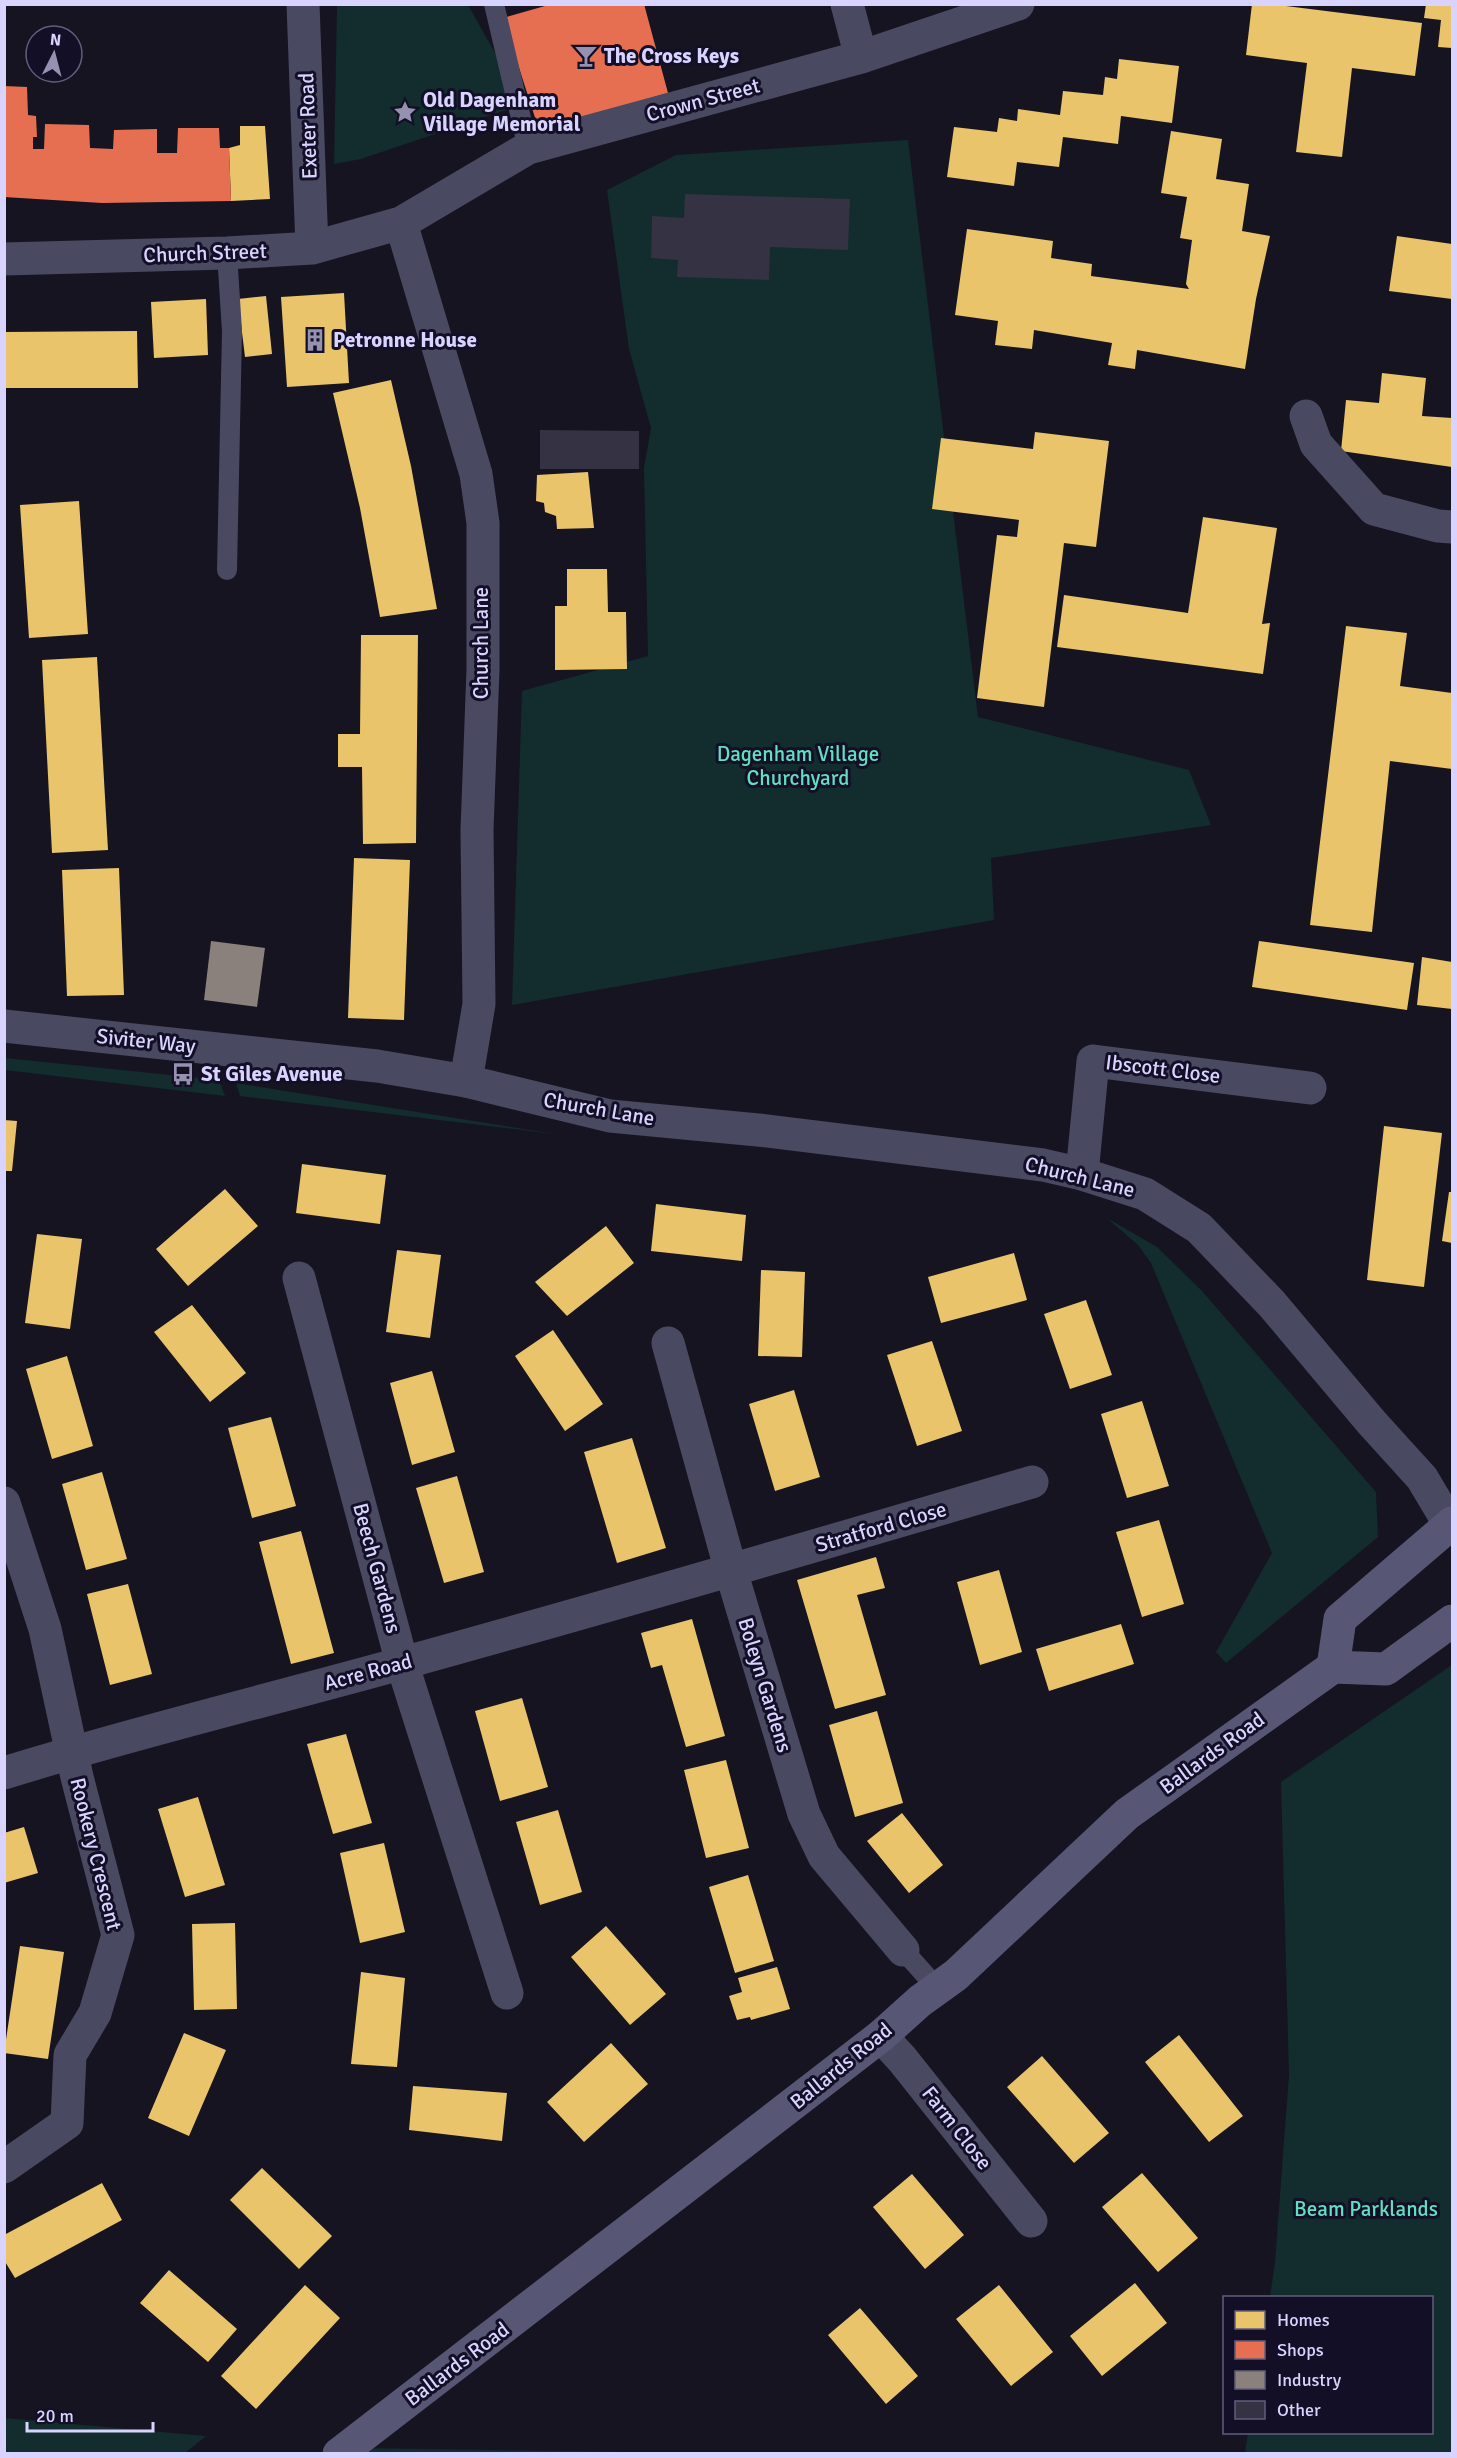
<svg xmlns="http://www.w3.org/2000/svg" width="1457" height="2458" font-family="Signika,sans-serif">
<style>
.green{fill:#132c2d}
.homes{fill:#e9c46a}
.shops{fill:#e76f51}
.industry{fill:#8a817c}
.building{fill:#343243}
.lines{fill:none;stroke-linecap:round;stroke-linejoin:round}
.service{stroke:#4a4962;stroke-width:20}
.minor{stroke:#4a4962;stroke-width:33}
.tertiary{stroke:#4a4962;stroke-width:33}
.secondary{stroke:#575674;stroke-width:33}
.labels{text-anchor:middle;stroke-width:6;stroke-linejoin:round;paint-order:stroke}
.poi-label{font-size:21px;font-weight:bold;fill:#d9d4ff;stroke:#130f26;text-anchor:start}
.street-label{font-size:21px;fill:#d9d4ff;stroke:#130f26}
.park-label{font-size:21px;fill:#5fe0c0;stroke:#130f26}
</style>
<rect width="100%" height="100%" fill="#161421"/>
<!-- green -->
<path class="green" d="M337,5H468L524,104L361,159L334,164Z
M908,140L978,717L1189,770L1211,825L991,858L994,920L512,1005L522,691L648,656L644,468L651,428L629,349L607,190L676,155Z
M5,1058L219,1080L225,1096L5,1070Z
M236,1083L555,1134L240,1096Z
M1107,1218L1157,1247L1202,1291L1376,1492L1378,1537L1226,1663L1216,1652L1272,1553L1151,1263L1138,1245Z
M1452,1665V2453H1245L1248,2433L1432,2432V2298L1270,2297L1275,2262L1289,2075L1281,1782Z
M5,2418L206,2436L185,2453H5Z
M358,2448L693,2453L351,2454Z"/>
<!-- homes -->
<path class="homes" d="M1252,4H1269L1422,23L1415,76L1352,68L1342,157L1296,152L1307,63L1246,55Z
M1426,4H1452V48L1438,47L1441,20L1424,18Z
M1119,59L1179,66L1172,123L1121,116L1118,144L1063,137L1059,167L1017,162L1014,186L947,177L954,127L997,132L999,118L1017,121L1018,109L1060,115L1063,91L1103,95L1105,77L1117,79Z
M240,126H265L270,199L231,201L229,148L240,145Z
M1171,131L1222,139L1216,179L1249,184L1242,231L1270,236L1256,299L1245,369L1137,350L1135,369L1108,365L1112,343L1034,330L1032,349L995,345L998,321L955,315L967,229L1053,241L1051,258L1092,264L1091,276L1189,289L1186,284L1192,240L1180,238L1187,197L1161,193Z
M1397,236L1452,244V299L1389,291Z
M344,293L349,383L287,387L281,297Z
M266,296L272,354L245,357L238,299Z
M206,299L208,355L154,358L151,302Z
M137,331L138,388H4V332Z
M1382,373L1426,378L1422,416L1452,418V467L1341,451L1346,400L1379,403Z
M391,380L411,466L437,609L380,617L360,508L333,393Z
M1035,432L1109,441L1096,547L1064,543L1044,707L977,698L997,535L1017,537L1019,520L932,509L941,438L1033,449Z
M588,472L594,528L557,529L556,516L545,512L544,503L536,501L537,475Z
M79,501L88,634L29,638L20,505Z
M1203,517L1277,528L1262,624L1270,623L1263,674L1057,647L1064,595L1188,613Z
M567,569H607L608,612H626L627,669L555,670V606H567Z
M1346,626L1407,633L1400,686L1452,693V769L1390,761L1372,932L1310,925Z
M361,635H418L416,843L363,844L362,767H338V734H360Z
M97,657L108,850L52,853L42,660Z
M354,858L410,860L404,1020L348,1018Z
M119,868L124,995L67,996L62,870Z
M1259,941L1414,963L1407,1010L1252,987Z
M1422,957L1452,962V1009L1417,1005Z
M4,1120L17,1121L12,1171H4Z
M1384,1126L1442,1133L1424,1287L1367,1280Z
M302,1164L386,1175L380,1224L296,1213Z
M225,1189L258,1226L188,1286L156,1249Z
M1449,1192H1452V1243L1442,1241Z
M656,1204L746,1215L742,1261L651,1251Z
M606,1226L634,1263L567,1316L535,1282Z
M37,1234L82,1239L70,1329L25,1323Z
M397,1250L441,1255L430,1338L386,1332Z
M1014,1253L1027,1300L941,1323L928,1277Z
M761,1270L805,1272L802,1357L758,1356Z
M1086,1300L1112,1375L1070,1389L1044,1314Z
M192,1305L246,1373L210,1402L154,1332Z
M553,1330L603,1404L565,1431L515,1356Z
M932,1341L962,1431L917,1446L887,1355Z
M67,1356L93,1446L52,1459L26,1369Z
M432,1371L455,1452L412,1465L390,1383Z
M794,1390L820,1477L775,1491L749,1404Z
M1142,1401L1169,1486L1127,1498L1101,1414Z
M271,1417L296,1506L252,1518L228,1428Z
M632,1438L666,1548L617,1563L584,1452Z
M102,1472L127,1559L86,1570L62,1484Z
M457,1476L484,1572L444,1583L416,1488Z
M1159,1520L1184,1604L1142,1617L1116,1532Z
M301,1531L334,1653L291,1664L259,1542Z
M876,1557L885,1588L857,1595L886,1695L835,1709L797,1580Z
M999,1570L1022,1652L980,1665L957,1582Z
M128,1584L152,1674L110,1685L87,1594Z
M692,1619L725,1736L686,1747L662,1665L651,1668L641,1633Z
M1121,1624L1134,1664L1049,1691L1036,1649Z
M522,1698L548,1787L500,1801L475,1711Z
M877,1711L903,1803L855,1817L829,1725Z
M346,1734L372,1823L333,1834L307,1744Z
M726,1760L749,1848L706,1858L684,1770Z
M198,1797L225,1885L185,1897L158,1809Z
M558,1810L582,1892L540,1905L516,1822Z
M902,1813L943,1865L909,1893L867,1841Z
M24,1827L38,1873L4,1883V1833Z
M384,1843L405,1932L360,1943L340,1853Z
M748,1875L774,1961L735,1973L709,1887Z
M235,1923L237,2009L194,2010L192,1924Z
M606,1926L666,1994L630,2025L571,1957Z
M20,1946L64,1952L48,2059L4,2053Z
M777,1967L790,2009L751,2020L750,2017L737,2020L729,1996L742,1992L738,1978Z
M361,1972L405,1978L397,2067L351,2064Z
M184,2033L226,2050L189,2136L148,2118Z
M1179,2035L1243,2116L1209,2142L1145,2062Z
M611,2043L648,2084L584,2142L547,2102Z
M1042,2056L1109,2133L1074,2163L1007,2087Z
M413,2086L507,2093L502,2141L409,2130Z
M262,2168L332,2236L299,2269L230,2200Z
M1142,2173L1198,2238L1158,2272L1102,2207Z
M912,2174L964,2235L925,2269L873,2207Z
M102,2183L122,2220L15,2278L4,2260V2235Z
M169,2270L237,2329L208,2362L140,2303Z
M1135,2283L1167,2323L1102,2376L1070,2336Z
M305,2285L340,2318L256,2409L221,2376Z
M999,2285L1053,2352L1011,2386L956,2319Z
M860,2308L918,2376L886,2404L828,2335Z"/>
<!-- shops -->
<path class="shops" d="M552,4H644L668,93L539,130L503,18Z
M4,86L27,87L28,115L36,116L37,137H33V149H44L45,124L89,125L90,148L113,149L114,130L157,129V153H177L178,128H219L220,148H229L231,201L102,203L4,197Z"/>
<!-- industry -->
<path class="industry" d="M211,941L265,948L257,1007L204,1000Z"/>
<!-- building -->
<path class="building" d="M685,194L850,199L848,250L770,247L769,280L677,277L678,260L651,258L652,216L684,218Z
M540,430L639,431V469H540Z"/>
<g class="lines">
<!-- service -->
<path class="service" d="M494,4L528,148
M227,570L232,331L227,253
M903,1950L937,1988"/>
<!-- minor -->
<path class="minor" d="M303,4L312,248
M847,4L861,57
M401,223L476,474L483,523V669L477,830L479,1004L466,1081
M4,259L227,253L312,248L401,223L528,148L861,57L1018,4
M1306,416L1316,444L1374,509L1438,526L1452,527
M1082,1174L1093,1061L1310,1088
M299,1278L402,1663L507,1993
M668,1343L731,1571L804,1814L824,1856L903,1950
M4,1503L45,1629L77,1777L118,1935L95,2013L70,2055L67,2123L4,2167
M4,1773C136,1732 270,1700 403,1663C613,1605 822,1544 1032,1482
M881,2036L902,2059L1031,2221"/>
<!-- tertiary -->
<path class="tertiary" d="M4,1026L377,1066L466,1081L610,1116L758,1130L1043,1165L1082,1174L1145,1194L1199,1228L1272,1304L1373,1424L1422,1478L1450,1525"/>
<!-- secondary -->
<path class="secondary" d="M1333,1667L1340,1619L1452,1523
M339,2454L881,2036L920,2001L956,1975L1127,1814L1333,1667L1386,1669L1452,1621"/>
</g>
<!-- icons -->
<defs>
<g id="bar-bare" transform="scale(1.8)"><path d="M-6-5H6L.8 .8V4.5H3.5V6h-7V4.5H-.8V.8Z" fill="#9591b1" stroke="#130f26" stroke-width="2.5" paint-order="stroke"/></g>
<g id="sight-bare" transform="scale(1.8)"><path d="M0-6L1.8-2.2L6-1.7L2.9 1.2L3.7 5.4L0 3.3L-3.7 5.4L-2.9 1.2L-6-1.7L-1.8-2.2Z" fill="#9591b1" stroke="#130f26" stroke-width="2.5" paint-order="stroke"/></g>
<g id="building-bare" transform="scale(1.8)"><path d="M-4-6H4V6H1V3H-1V6H-4ZM-2.5-4.3h1.7v1.8h-1.7ZM.8-4.3h1.7v1.8H.8ZM-2.5-1h1.7V.8h-1.7ZM.8-1h1.7V.8H.8Z" fill="#9591b1" stroke="#130f26" stroke-width="2.5" paint-order="stroke"/></g>
<g id="bus-bare" transform="scale(1.8)"><path d="M-5-6H5V4H4V6H2V4H-2V6H-4V4H-5ZM-3.5-4V0h7V-4ZM-3.5 1.2v1.5H-2V1.2ZM2 1.2v1.5H3.5V1.2Z" fill="#9591b1" stroke="#130f26" stroke-width="2.5" paint-order="stroke"/></g>
</defs>
<g fill-rule="evenodd">
<use href="#bar-bare" x="586" y="56"/>
<use href="#sight-bare" x="405" y="112"/>
<use href="#building-bare" x="315" y="340"/>
<use href="#bus-bare" x="183" y="1074"/>
</g>
<g class="labels">
<!-- poi labels -->
<g class="poi-label">
<text x="604" y="63">The Cross Keys</text>
<text x="423" y="107">Old Dagenham<tspan x="423" dy="24">Village Memorial</tspan></text>
<text x="333" y="347">Petronne House</text>
<text x="201" y="1081">St Giles Avenue</text>
</g>
<!-- street labels -->
<g class="street-label">
<text transform="translate(703 100) rotate(-15)" y="7">Crown Street</text>
<text transform="translate(308 126) rotate(-92)" y="7">Exeter Road</text>
<text transform="translate(205 253) rotate(-2)" y="7">Church Street</text>
<text transform="translate(481 643) rotate(-90)" y="7">Church Lane</text>
<text transform="translate(146 1041) rotate(6)" y="7">Siviter Way</text>
<text transform="translate(1163 1069) rotate(7)" y="7">Ibscott Close</text>
<text transform="translate(599 1109) rotate(10)" y="7">Church Lane</text>
<text transform="translate(1080 1177) rotate(14)" y="7">Church Lane</text>
<text transform="translate(881 1527) rotate(-16)" y="7">Stratford Close</text>
<text transform="translate(377 1568) rotate(75)" y="7">Beech Gardens</text>
<text transform="translate(368 1672) rotate(-15)" y="7">Acre Road</text>
<text transform="translate(765 1685) rotate(73)" y="7">Boleyn Gardens</text>
<text transform="translate(1212 1753) rotate(-36)" y="7">Ballards Road</text>
<text transform="translate(96 1854) rotate(76)" y="7">Rookery Crescent</text>
<text transform="translate(841 2066) rotate(-39)" y="7">Ballards Road</text>
<text transform="translate(957 2128) rotate(52)" y="7">Farm Close</text>
<text transform="translate(457 2364) rotate(-37)" y="7">Ballards Road</text>
</g>
<!-- park labels -->
<g class="park-label">
<text x="798" y="761">Dagenham Village<tspan x="798" dy="24">Churchyard</tspan></text>
<text x="1366" y="2216">Beam Parklands</text>
</g>
</g>
<!-- border -->
<rect width="1457" height="2458" fill="none" stroke="#d9d4ff" stroke-width="12"/>
<!-- legend -->
<rect x="1223" y="2296" width="210" height="138" fill="#130f26" stroke="#625e7d" stroke-width="1.5"/>
<rect x="1235" y="2311" width="30" height="18" fill="#e9c46a" stroke="#625e7d" stroke-width="1.5"/>
<text x="1277" y="2326" font-size="18" fill="#d9d4ff">Homes</text>
<rect x="1235" y="2341" width="30" height="18" fill="#e76f51" stroke="#625e7d" stroke-width="1.5"/>
<text x="1277" y="2356" font-size="18" fill="#d9d4ff">Shops</text>
<rect x="1235" y="2371" width="30" height="18" fill="#8a817c" stroke="#625e7d" stroke-width="1.5"/>
<text x="1277" y="2386" font-size="18" fill="#d9d4ff">Industry</text>
<rect x="1235" y="2401" width="30" height="18" fill="#343243" stroke="#625e7d" stroke-width="1.5"/>
<text x="1277" y="2416" font-size="18" fill="#d9d4ff">Other</text>
<!-- north arrow -->
<g transform="translate(54 54) rotate(6)"><circle r="28" fill="#130f26" stroke="#625e7d" stroke-width="1.5"/>
<path d="M0-4.5L10 22L0 15L-10 22Z" fill="#9591b1"/>
<text y="-9" font-size="16" font-weight="bold" text-anchor="middle" fill="#d9d4ff">N</text>
</g>
<!-- scale -->
<path d="M27 2422v9h126v-9" fill="none" stroke="#d9d4ff" stroke-width="3"/>
<text x="36" y="2422" font-size="18" fill="#d9d4ff" stroke="#130f26" stroke-width="4.5" paint-order="stroke">20 m</text>
</svg>
